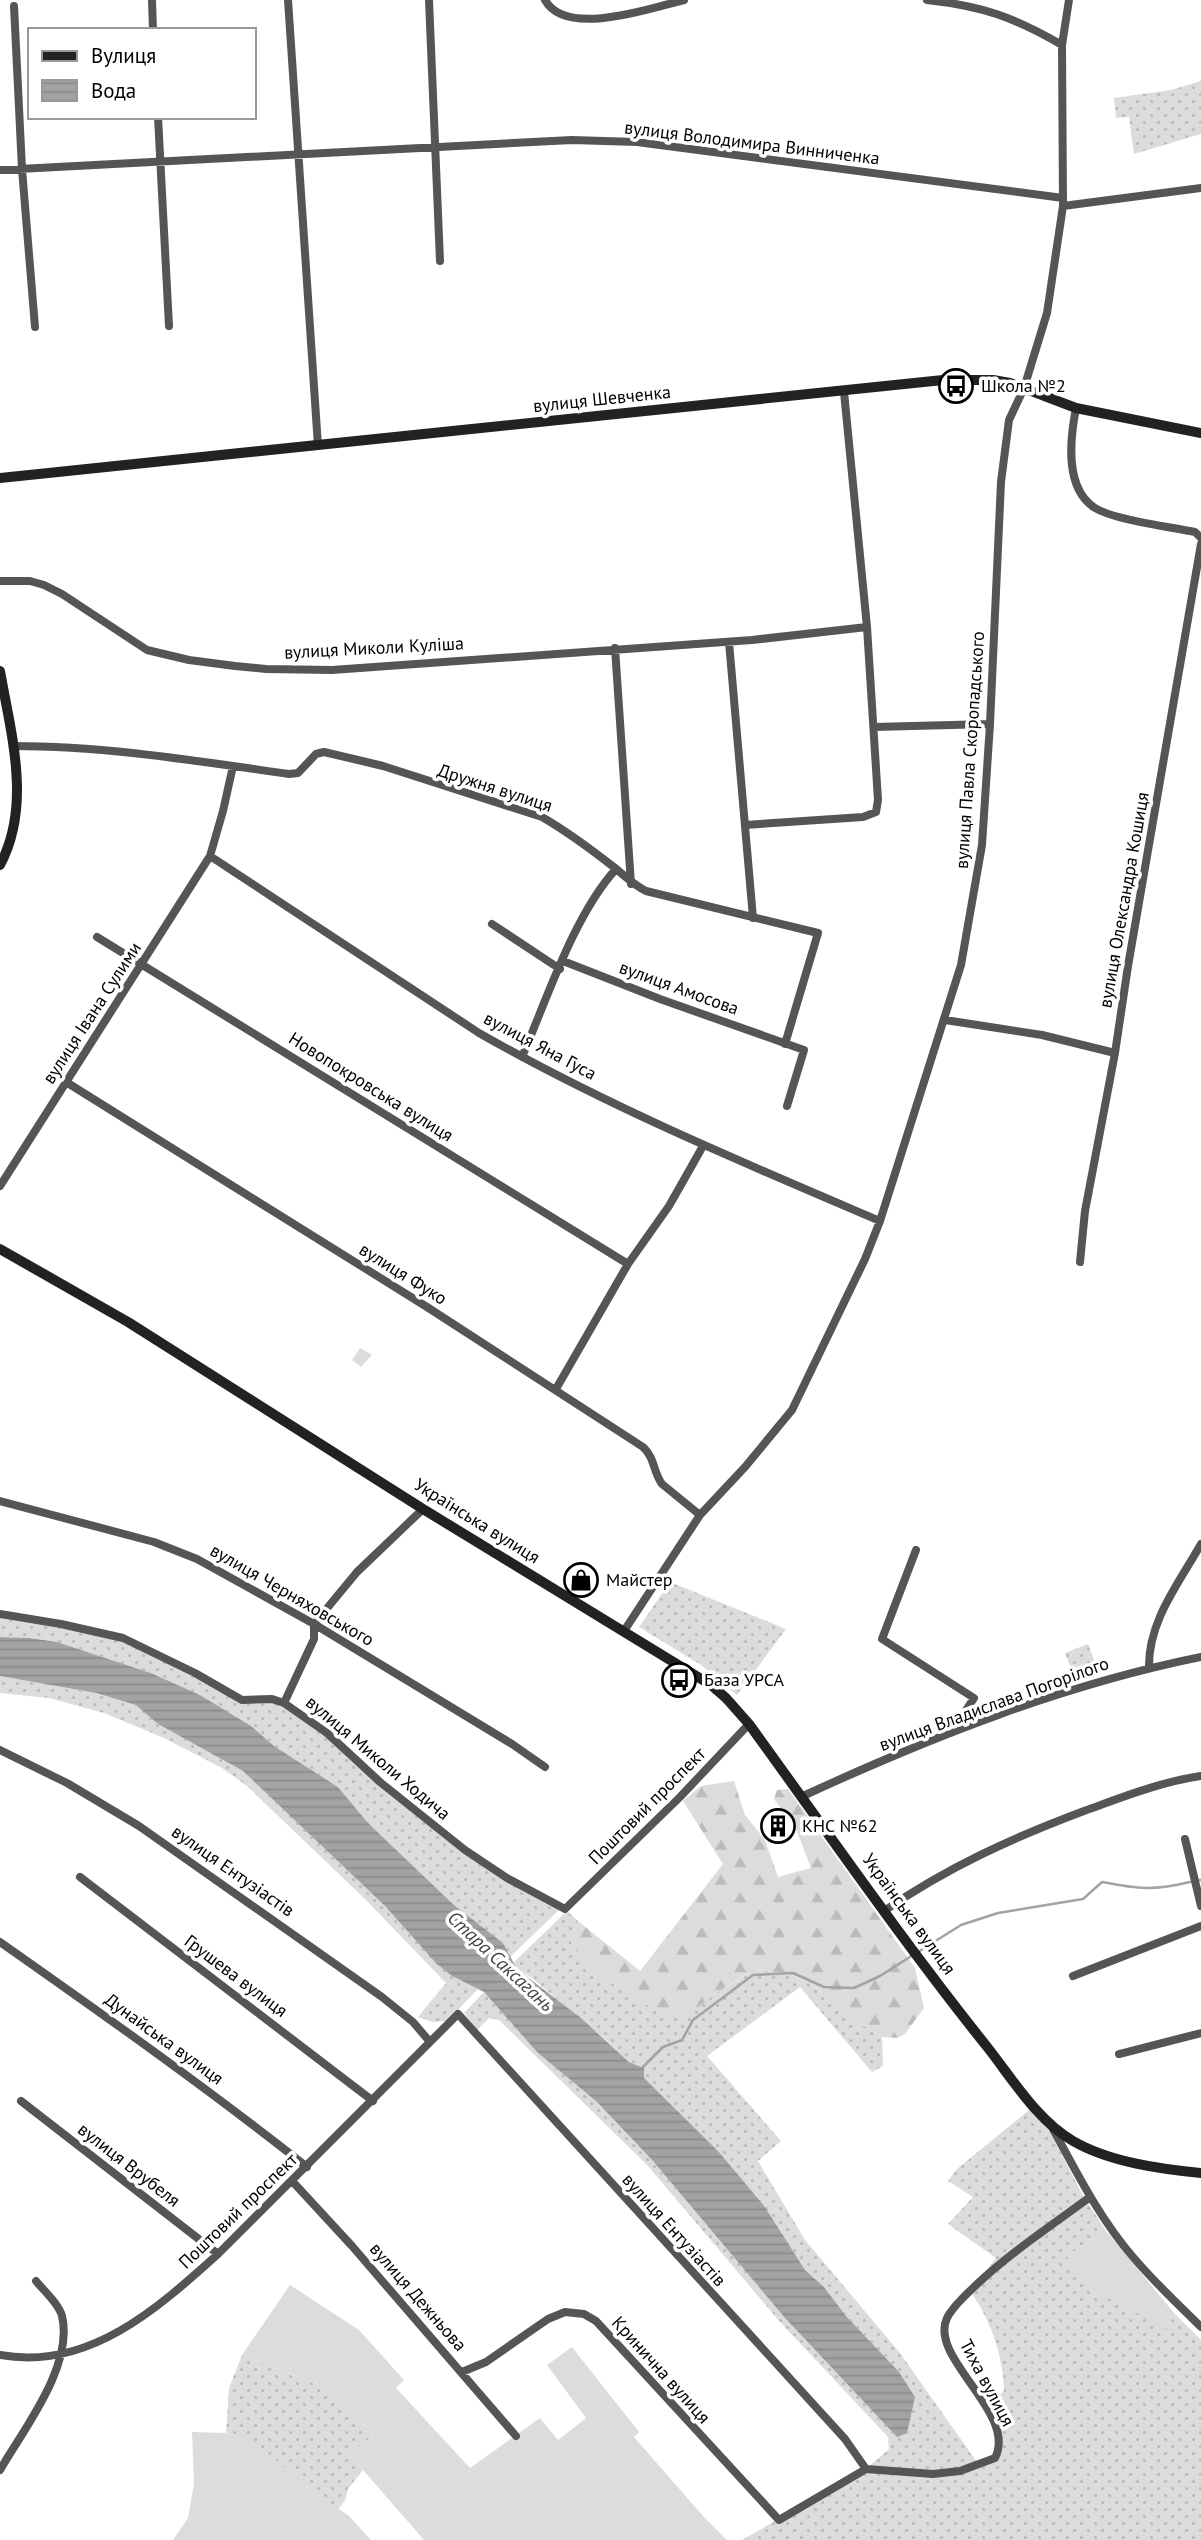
<svg xmlns="http://www.w3.org/2000/svg" width="1201" height="2540" font-family="'PT Sans',sans-serif">
<style>
.grass{fill:url(#grass-dots)}
.forest{fill:url(#forest-firs)}
.garden{fill:#dcdcdc}
.water{fill:url(#water-rules)}
.lines{fill:none;stroke-linecap:round;stroke-linejoin:round}
.stream{stroke:#a3a3a3;stroke-width:2.5}
.street{stroke:#555;stroke-width:8}
.secondary{stroke:#222;stroke-width:10}
.labels{text-anchor:middle;stroke-width:7;stroke-linejoin:round;paint-order:stroke}
.street-label{font-size:18px;fill:#000;stroke:#fff}
.poi-label{font-size:18px;fill:#000;stroke:#fff;text-anchor:start}
.water-label{font-size:19px;font-style:italic;fill:#444;stroke:#fff}
</style>
<defs>
<pattern id="grass-dots" width="8" height="8" patternUnits="userSpaceOnUse" patternTransform="scale(1.75)"><rect width="8" height="8" fill="#dcdcdc"/><path d="M2 2h.1M6 6h.1" fill="none" stroke="#bbb" stroke-width="1.8" stroke-linecap="round"/></pattern>
<pattern id="forest-firs" width="22" height="20" patternUnits="userSpaceOnUse" patternTransform="scale(1.75)"><rect width="22" height="20" fill="#dcdcdc"/><path d="M5 1l3.5 6h-7zM16 11l3.5 6h-7z" fill="#bbb"/></pattern>
<pattern id="water-rules" width="6" height="5" patternUnits="userSpaceOnUse" patternTransform="scale(1.75)"><rect width="6" height="5" fill="#a3a3a3"/><path d="M0 2.5h6" fill="none" stroke="#8b8b8b"/></pattern>
</defs>
<rect width="100%" height="100%" fill="#fff"/>
<!-- grass -->
<path class="grass" d="M1201,81V134L1134,154L1129,117L1116,118L1114,98L1171,90Z
M670,1582L786,1629L737,1695L701,1665L639,1627Z
M0,1614L123,1638L241,1700L284,1703L465,1850L562,1907L510,1957L503,1943L454,1905L368,1823L338,1787L274,1746L251,1726L200,1695L151,1673L57,1642L30,1638L0,1637Z
M1088,1644L1096,1665L1073,1674L1065,1653Z
M0,1676L96,1693L137,1705L158,1724L243,1771L385,1906L452,1976L478,1989L447,2021L433,2022L418,2017L446,1983L365,1899L247,1786L222,1768L164,1738L104,1713L49,1698L0,1693Z
M567,1911L578,1921L571,1942L595,1971L726,1987L756,1969L792,1975L814,1986L833,2006L882,2037L883,2066L872,2072L800,1987L707,2056L781,2141L758,2161L805,2240L900,2353L979,2465L995,2458L1000,2447L985,2406L1004,2391C1003,2354 990,2318 968,2288L984,2274L996,2258L948,2224L973,2197L948,2181L957,2169L1029,2110L1048,2128L1082,2194L1106,2231L1067,2256L1166,2328L1175,2314L1201,2340V2540H742L866,2469L889,2449L888,2437L780,2322L648,2166L499,2020L489,2018L477,2030L464,2013L484,1992L537,2052L597,2102L653,2161L785,2318L897,2437L899,2372L846,2316L824,2287L805,2270L765,2207L719,2152L643,2078L644,2068L629,2062L605,2039L532,1978L517,1969L514,1962Z
M242,2355L329,2389L374,2434L351,2455L363,2470L348,2489L345,2501L338,2509C321,2497 305,2486 289,2473C268,2457 253,2439 226,2433L229,2388Z"/>
<!-- forest -->
<path class="forest" d="M734,1781L745,1815L765,1840L778,1877L811,1868L796,1829L774,1799L777,1790L788,1789L915,1968L924,2008L905,2034L897,2038L882,2037L833,2006L814,1986L792,1975L756,1969L725,1987L689,2014H666L634,1999L595,1971L571,1942L578,1921L640,1971L723,1864L683,1801L701,1786Z"/>
<!-- garden -->
<path class="garden" d="M360,1348L372,1355L361,1367L352,1360Z
M1106,2231L1175,2314L1167,2329L1084,2285L1067,2256Z
M290,2285L359,2330L404,2380L396,2388L470,2468L540,2418L558,2440L586,2418L547,2365L572,2347L639,2432L634,2437L703,2516L727,2540H424L350,2455L374,2434L329,2389L242,2355Z
M192,2432L226,2433L238,2436L262,2448L308,2488L349,2516L371,2540H173L188,2518L194,2484Z"/>
<!-- water -->
<path class="water" d="M0,1637L30,1638L57,1642L151,1673L200,1695L251,1726L274,1746L338,1787L368,1823L454,1905L503,1943L517,1969L581,2018L629,2062L644,2068V2078L719,2152L765,2207L805,2270L824,2287L846,2316L899,2372L915,2397L907,2433L897,2437L785,2318L653,2161L597,2102L537,2052L484,1992L452,1976L436,1963L385,1906L243,1771L158,1724L136,1705L96,1693L0,1676Z"/>
<g class="lines">
<!-- stream -->
<path class="stream" d="M1200,1880H1201
M918,1952L961,1925L998,1913L1083,1899L1102,1882C1139,1889 1153,1891 1190,1882
M642,2068L663,2047L682,2040L693,2020L753,1975L793,1973L824,1987L854,1988L880,1976L913,1955"/>
<!-- street -->
<path class="street" d="M152,0L153,30
M288,0L318,446
M429,0L440,261
M545,0C566,38 651,8 684,0
M927,0C982,6 1014,17 1062,45
M14,6L22,169L35,327
M158,117L169,326
M0,170L572,140L637,142L1063,198
M1063,206L1201,188
M1076,408C1070,439 1064,488 1095,508C1114,520 1171,527 1195,532L1201,538
M0,581H30L44,585L62,594L147,650L189,660L235,666L266,669L332,670L752,640L867,627L844,392
M729,642L753,918
M615,648L631,884
M874,727L990,724
M13,746C105,746 197,761 289,774L298,773L316,754L324,752L383,766L542,817C568,832 592,850 615,868C626,877 634,885 646,891L818,933L785,1044
M745,825L863,817L876,812L878,800L867,627
M210,856L479,1033C607,1106 744,1163 880,1221
M492,924L560,969
M97,937L628,1264
M563,961L660,999L804,1050L787,1106
M945,1020L1042,1035L1115,1053
M522,1057C547,999 574,915 616,869
M66,1082L427,1307L643,1447C655,1458 653,1472 662,1484L700,1515
M0,1186L210,856L223,811L233,766
M1080,1262L1085,1211L1115,1053L1128,966L1201,544
M556,1389L628,1264L669,1206L703,1146
M0,1501L154,1542L197,1559L314,1624L512,1744L545,1767
M916,1550L882,1639L974,1698L952,1732
M0,1614L61,1624L123,1638L195,1673L242,1700L272,1699L284,1703L327,1733L380,1782L465,1850L507,1878L565,1909L680,1797L749,1724
M624,1631L700,1515L745,1467L792,1410L865,1259L880,1221L961,965L982,845L990,724L1001,482L1009,420L1024,388L1047,313L1063,206L1062,45L1069,0
M1149,1668C1148,1621 1179,1583 1201,1544
M284,1703L314,1639V1624L357,1572L423,1509
M0,1750L67,1783L139,1826L382,1997L413,2022L430,2042
M803,1796C931,1737 1063,1685 1201,1657
M1185,1839L1201,1906
M80,1877L373,2101
M884,1911C948,1867 1012,1838 1084,1811C1123,1797 1160,1782 1201,1776
M0,1942C104,2015 207,2088 307,2167
M1073,1976L1201,1926
M1119,2054L1201,2033
M21,2101L218,2254
M1053,2129C1077,2173 1100,2219 1133,2257C1154,2282 1178,2304 1201,2327
M293,2182L352,2246L516,2436
M0,2355C88,2371 157,2309 218,2254L458,2014L845,2439L866,2469
M462,2372L486,2362L548,2319L565,2312L584,2314L596,2321L779,2520L866,2469L933,2474L960,2471L995,2458C1018,2413 928,2358 947,2318C953,2306 966,2295 975,2286C1011,2252 1051,2226 1090,2197
M0,2470C23,2430 74,2366 62,2316C59,2304 44,2291 36,2281"/>
<!-- secondary -->
<path class="secondary" d="M0,478L943,380H993L1010,383L1076,408L1201,433
M0,671C11,734 32,805 0,865
M0,1249L128,1322L423,1509L711,1685L726,1698L749,1724C828,1833 904,1943 988,2048C1013,2080 1038,2121 1073,2141C1109,2162 1160,2169 1201,2173"/>
</g>
<!-- icons -->
<defs>
<g id="bus-ring" transform="scale(1.75)"><circle r="9.5" fill="#fff" stroke="#000" stroke-width="1.5"/><path d="M-5-6H5V4H4V6H2V4H-2V6H-4V4H-5ZM-3.5-4V0h7V-4ZM-3.5 1.2v1.5H-2V1.2ZM2 1.2v1.5H3.5V1.2Z" fill="#000"/></g>
<g id="shop-ring" transform="scale(1.75)"><circle r="9.5" fill="#fff" stroke="#000" stroke-width="1.5"/><path d="M-5-2.5h2.3a2.7 3.5 0 0 1 5.4 0H5L5.5 6h-11ZM-1.5-2.5h3a1.5 2.3 0 0 0-3 0Z" fill="#000"/></g>
<g id="building-ring" transform="scale(1.75)"><circle r="9.5" fill="#fff" stroke="#000" stroke-width="1.5"/><path d="M-4-6H4V6H1V3H-1V6H-4ZM-2.5-4.3h1.7v1.8h-1.7ZM.8-4.3h1.7v1.8H.8ZM-2.5-1h1.7V.8h-1.7ZM.8-1h1.7V.8H.8Z" fill="#000"/></g>
</defs>
<g fill-rule="evenodd">
<use href="#bus-ring" x="956" y="386"/>
<use href="#shop-ring" x="581" y="1580"/>
<use href="#bus-ring" x="679" y="1680"/>
<use href="#building-ring" x="778" y="1826"/>
</g>
<g class="labels">
<!-- street labels -->
<g class="street-label">
<text transform="translate(752 143) rotate(7)" y="6">вулиця Володимира Винниченка</text>
<text transform="translate(602 399) rotate(-6)" y="6">вулиця Шевченка</text>
<text transform="translate(374 648) rotate(-3)" y="6">вулиця Миколи Куліша</text>
<text transform="translate(970 750) rotate(-86)" y="6">вулиця Павла Скоропадського</text>
<text transform="translate(495 788) rotate(18)" y="6">Дружня вулиця</text>
<text transform="translate(1124 900) rotate(-80)" y="6">вулиця Олександра Кошиця</text>
<text transform="translate(679 988) rotate(20)" y="6">вулиця Амосова</text>
<text transform="translate(92 1013) rotate(-57)" y="6">вулиця Івана Сулими</text>
<text transform="translate(540 1046) rotate(28)" y="6">вулиця Яна Гуса</text>
<text transform="translate(371 1087) rotate(32)" y="6">Новопокровська вулиця</text>
<text transform="translate(403 1274) rotate(32)" y="6">вулиця Фуко</text>
<text transform="translate(477 1521) rotate(32)" y="6">Українська вулиця</text>
<text transform="translate(292 1595) rotate(30)" y="6">вулиця Черняховського</text>
<text transform="translate(994 1704) rotate(-20)" y="6">вулиця Владислава Погорілого</text>
<text transform="translate(378 1758) rotate(40)" y="6">вулиця Миколи Ходича</text>
<text transform="translate(647 1806) rotate(-45)" y="6">Поштовий проспект</text>
<text transform="translate(233 1871) rotate(35)" y="6">вулиця Ентузіастів</text>
<text transform="translate(909 1914) rotate(54)" y="6">Українська вулиця</text>
<text transform="translate(236 1976) rotate(37)" y="6">Грушева вулиця</text>
<text transform="translate(164 2039) rotate(36)" y="6">Дунайська вулиця</text>
<text transform="translate(129 2165) rotate(38)" y="6">вулиця Врубеля</text>
<text transform="translate(238 2211) rotate(-44)" y="6">Поштовий проспект</text>
<text transform="translate(674 2230) rotate(48)" y="6">вулиця Ентузіастів</text>
<text transform="translate(418 2297) rotate(49)" y="6">вулиця Дежньова</text>
<text transform="translate(661 2370) rotate(48)" y="6">Кринична вулиця</text>
<text transform="translate(987 2383) rotate(62)" y="6">Тиха вулиця</text>
</g>
<!-- poi labels -->
<g class="poi-label">
<text x="981" y="392">Школа №2</text>
<text x="606" y="1586">Майстер</text>
<text x="704" y="1686">База УРСА</text>
<text x="802" y="1832">КНС №62</text>
</g>
<!-- water labels -->
<g class="water-label">
<text transform="translate(501 1961) rotate(43)" y="7">Стара Саксагань</text>
</g>
</g>
<!-- legend -->
<rect x="28" y="28" width="228" height="91" fill="#ffffff" stroke="#999999" stroke-width="2"/>
<rect x="42" y="51" width="35" height="10" fill="#222222" stroke="#999999" stroke-width="2"/>
<text x="91" y="63" font-size="21" fill="#000000">Вулиця</text>
<rect x="42" y="80" width="35" height="21" fill="url(#water-rules)" stroke="#999999" stroke-width="2"/>
<text x="91" y="98" font-size="21" fill="#000000">Вода</text>
</svg>
